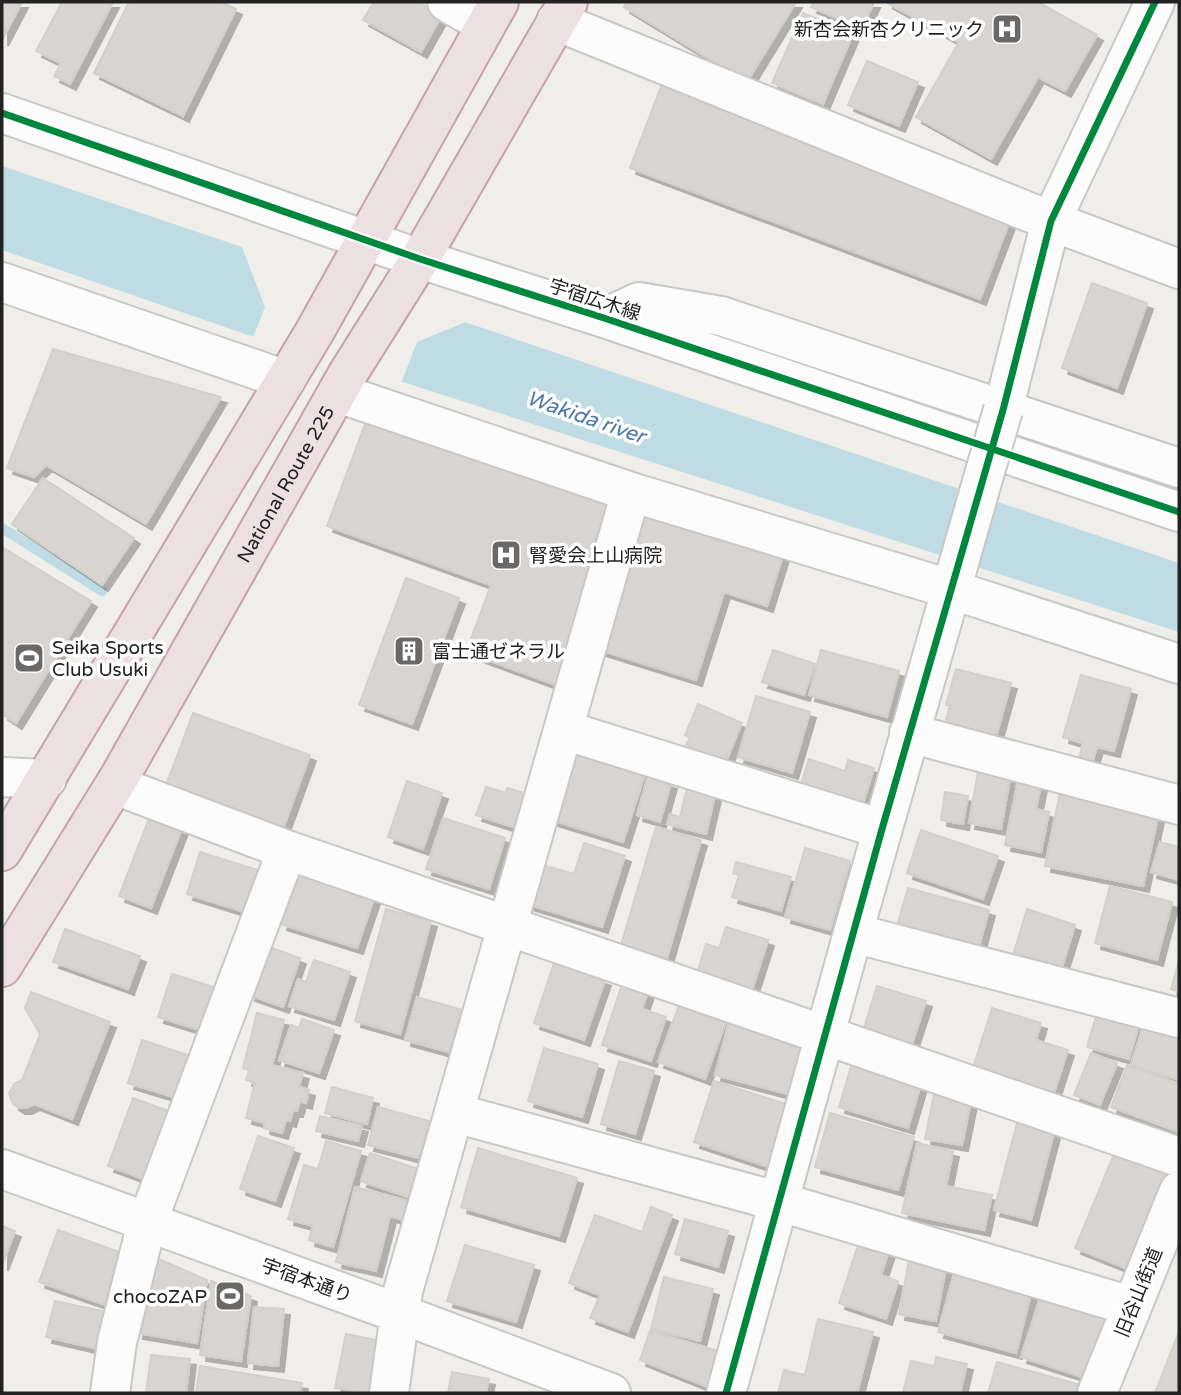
<svg xmlns="http://www.w3.org/2000/svg" width="1181" height="1395" font-family="'Varela Round','Noto Sans JP',sans-serif">
<style>
.water{fill:#bfdbe3}
.pier{fill:#f0eeeb}
.lines{fill:none;stroke-linecap:round;stroke-linejoin:round}
.stream{stroke:#bfdbe3;stroke-width:10}
.building{fill:#d7d4d2;stroke:#d3d0cc;stroke-width:2;filter:url(#shadow)}
.minor-casing{stroke:#c9c8c7;stroke-width:42}
.highway-casing{stroke:#c5a2ac;stroke-width:42}
.minor{stroke:#fdfcfc;stroke-width:38}
.highway{stroke:#ece0e2;stroke-width:38}
.minor-bridge-casing{stroke:#c9c8c7;stroke-width:42;stroke-linecap:butt}
.minor-bridge{stroke:#fdfcfc;stroke-width:38}
.cycleway-casing{stroke:#fff;stroke-width:11}
.cycleway{stroke:#00873e;stroke-width:7}
.labels{text-anchor:middle;stroke-width:7;stroke-linejoin:round;paint-order:stroke}
.poi-label{font-size:19px;fill:#222;stroke:#fff;text-anchor:start}
.street-label{font-size:19px;fill:#222;stroke:#fff}
.water-label{font-size:21px;font-style:italic;fill:#4a7aab;stroke:#fff}
</style>
<defs>
<filter id="shadow"><feDropShadow dx="6" dy="6" stdDeviation="0" flood-color="#0004"/></filter>
</defs>
<rect width="100%" height="100%" fill="#f0eeeb"/>
<!-- water -->
<path class="water" d="M2,166L1179,563V632L409,384L248,335L2,250Z"/>
<!-- pier -->
<path class="pier" d="M240,242L468,321L417,342L400,386L252,340L265,307Z"/>
<g class="lines">
<!-- stream -->
<path class="stream" d="M2,528L102,591"/>
</g>
<!-- building -->
<path class="building" d="M2,2H22L2,40Z
M62,2H113L70,84L54,76L61,63L36,51Z
M129,2H221L236,9L183,116L94,73Z
M374,2H418L442,15L421,52L363,20Z
M627,2H796L747,82L624,7Z
M814,2H874L862,29L811,7Z
M886,2H1038L1097,35L1065,91L1038,77L991,159L916,117L959,42Z
M803,13L853,34L823,104L772,83Z
M867,61L918,82L899,126L848,105Z
M662,84L1010,220L980,299L630,168Z
M1092,283L1147,303L1117,388L1062,368Z
M53,349L221,397L146,524L46,465L34,477L7,468Z
M367,419L620,510L556,685L466,652L491,585L327,526Z
M43,478L134,538L102,585L12,524Z
M655,515L783,555L767,606L724,592L696,680L600,650L641,519Z
M2,547L91,601L16,723L2,714Z
M406,578L459,598L412,724L359,705Z
M773,650L815,664L804,695L762,682Z
M821,650L899,671L887,717L809,695Z
M956,669L1011,683L996,737L945,723L950,706L946,705Z
M1081,675L1131,689L1114,751L1097,747L1091,766L1078,762L1083,743L1063,737Z
M756,696L810,712L792,773L738,757Z
M698,704L742,723L724,766L684,749L690,738L685,735Z
M193,713L310,755L281,834L164,791Z
M575,749L646,771L623,842L552,820Z
M809,759L845,771L848,760L874,768L862,807L800,787Z
M980,761L1012,767L1001,829L969,823Z
M648,776L671,783L660,822L637,815Z
M1018,780L1041,785L1036,809L1049,812L1041,852L1005,845Z
M407,781L442,793L423,849L388,837Z
M688,783L716,791L706,834L667,824L670,814L680,817Z
M486,787L506,793L507,788L527,794L516,828L476,815Z
M945,792L968,796L963,824L941,820Z
M1060,793L1159,812L1143,886L1045,866Z
M150,816L182,828L151,908L119,896Z
M443,818L505,838L489,889L426,869Z
M656,827L701,840L667,958L621,945Z
M921,830L998,856L983,899L907,873Z
M1160,842L1179,847V880L1151,872Z
M584,843L625,856L602,927L527,904L539,864L574,874Z
M805,848L850,861L830,930L785,917Z
M200,852L264,872L251,914L187,894Z
M736,862L791,877L781,911L732,897L739,875L733,873Z
M298,872L374,898L357,948L281,924Z
M1110,886L1172,902L1157,960L1095,943Z
M908,888L989,910L977,954L895,932Z
M386,909L431,921L400,1034L355,1021Z
M1027,909L1075,925L1062,967L1014,952Z
M726,927L768,940L752,990L697,973L706,944L719,948Z
M65,929L140,956L128,989L53,962Z
M266,946L300,958L283,1007L249,995Z
M314,960L350,972L334,1020L289,1006L298,979L306,982Z
M1179,961V992L1171,989Z
M554,963L605,980L584,1040L534,1023Z
M627,969L653,977L642,1009L666,1017L651,1061L602,1045Z
M172,974L220,989L207,1032L158,1017Z
M877,986L926,1001L912,1044L864,1028Z
M31,992L110,1022L72,1119L34,1104L26,1108H19L13,1104L9,1093L15,1083L22,1080L40,1034L25,1008Z
M417,997L462,1010L449,1052L405,1040Z
M681,1000L728,1016L705,1079L658,1062Z
M1099,1006L1141,1018L1129,1059L1087,1047Z
M992,1008L1041,1023L1036,1040L1068,1050L1054,1093L973,1068Z
M257,1013L284,1020L272,1065L303,1073L299,1087L309,1090L306,1103L300,1101L297,1111H293L290,1121L286,1120L282,1133L264,1128L265,1123L246,1118L255,1083L246,1080L249,1070L243,1068Z
M730,1018L811,1039L796,1096L715,1075Z
M302,1019L334,1030L319,1073L279,1060L291,1025L299,1028Z
M1144,1023L1179,1034V1080L1131,1065Z
M142,1040L190,1056L177,1098L128,1083Z
M544,1048L598,1064L582,1117L528,1101Z
M855,1053L924,1074L908,1128L839,1107Z
M1091,1053L1117,1063L1100,1105L1074,1095Z
M619,1061L654,1071L635,1134L601,1124Z
M1127,1065L1179,1084V1132L1111,1107Z
M714,1081L792,1106L772,1168L694,1142Z
M936,1084L973,1091L962,1145L925,1139Z
M332,1087L373,1098L367,1124L325,1113Z
M133,1098L177,1114L152,1182L108,1166Z
M378,1107L429,1121L419,1158L368,1145Z
M830,1113L914,1137L898,1190L815,1167Z
M320,1116L362,1126L358,1141L316,1131Z
M1019,1116L1056,1125L1031,1220L994,1210Z
M258,1136L294,1148L275,1201L240,1189Z
M326,1141L361,1151L333,1247L309,1240L313,1226L288,1219L304,1165L318,1169Z
M917,1143L953,1151L946,1186L992,1195L984,1230L902,1213Z
M1117,1147L1175,1171L1133,1271L1075,1248Z
M478,1148L577,1178L559,1236L461,1207Z
M370,1153L424,1171L414,1199L361,1181Z
M355,1187L416,1203L411,1222L390,1216L376,1271L336,1262Z
M651,1207L672,1215L628,1332L590,1318L600,1295L569,1283L595,1215L642,1232Z
M685,1219L728,1231L718,1267L675,1254Z
M2,1226L15,1231L2,1265Z
M58,1230L125,1254L106,1305L39,1282Z
M860,1239L890,1248L881,1275L898,1281L886,1319L839,1303Z
M465,1245L534,1265L516,1322L447,1301Z
M161,1260L207,1280L197,1343L137,1333L149,1264Z
M909,1260L946,1267L936,1321L899,1314Z
M954,1274L1031,1294L1016,1353L938,1332Z
M664,1277L713,1289L700,1341L651,1329Z
M211,1281L251,1296L241,1361L200,1355Z
M1044,1286L1118,1308L1095,1381L1021,1357Z
M55,1301L111,1313L103,1350L46,1337Z
M254,1307L284,1309L278,1366L248,1363Z
M818,1319L873,1332L857,1393H778L784,1370L805,1375Z
M650,1331L729,1354L708,1387L640,1360Z
M346,1334L382,1341L372,1393L335,1388Z
M1178,1334L1179,1393H1155Z
M151,1355L190,1359L186,1393H146Z
M936,1357L967,1364L960,1393H903L911,1361L934,1366Z
M997,1362L1088,1387L1087,1393H988Z
M200,1366L302,1383L300,1393H196Z
M452,1372L489,1379L486,1393H448Z"/>
<g class="lines">
<!-- minor casing -->
<g class="minor-casing">
<path id="minor" d="M447,2L485,24
M556,21L1051,221L1179,269
M2,113L420,259L604,318L1179,512
M2,282L286,380
M604,318L639,302L721,316L1179,468
M338,393L631,492L950,589L1179,664
M1003,410L1051,221L1155,2
M564,730L882,829
M909,733L1179,805
M2,777L47,779
M115,785L287,850L1179,1157
M853,933L1179,1018
M455,1113L780,1202L1131,1306
M2,1169L398,1313L611,1393
M110,1393L117,1342L147,1223L287,850
M389,1393L403,1291L631,492
M726,1393L853,933L984,475
M1097,1393L1179,1191"/>
</g>
<!-- highway casing -->
<g class="highway-casing">
<g id="highway">
<path d="M2,851L315,331L499,2"/>
<path id="s1" d="M2,967L120,776L347,375L420,259L568,2"/>
</g>
</g>
<!-- minor -->
<use href="#minor" class="minor"/>
<!-- highway -->
<use href="#highway" class="highway"/>
<!-- minor-bridge casing -->
<g class="minor-bridge-casing">
<path id="minor-bridge" d="M984,475L1003,410"/>
</g>
<!-- minor-bridge -->
<use href="#minor-bridge" class="minor-bridge"/>
<!-- cycleway casing -->
<g class="cycleway-casing">
<path id="cycleway" d="M2,113L420,259L604,318L1179,512
M726,1393L882,829L1003,410L1051,221L1155,2"/>
</g>
<!-- cycleway -->
<use href="#cycleway" class="cycleway"/>
</g>
<!-- icons -->
<defs>
<g id="hospital-square" transform="scale(1.575)"><rect x="-9" y="-9" width="18" height="18" rx="4" fill="#6a6968" stroke="#fff"/><path d="M-5-5h3v3.5h4V-5h3V5h-3V1.5h-4V5h-3Z" fill="#fff"/></g>
<g id="building-square" transform="scale(1.575)"><rect x="-9" y="-9" width="18" height="18" rx="4" fill="#6a6968" stroke="#fff"/><path d="M-4-6H4V6H1V3H-1V6H-4ZM-2.5-4.3h1.7v1.8h-1.7ZM.8-4.3h1.7v1.8H.8ZM-2.5-1h1.7V.8h-1.7ZM.8-1h1.7V.8H.8Z" fill="#fff"/></g>
<g id="stadium-square" transform="scale(1.575)"><rect x="-9" y="-9" width="18" height="18" rx="4" fill="#6a6968" stroke="#fff"/><path d="M0-5a6.5 5 0 1 0 0 10a6.5 5 0 1 0 0-10ZM-3.5-1.8h7v3.6h-7Z" fill="#fff"/></g>
</defs>
<g fill-rule="evenodd">
<use href="#hospital-square" x="1007" y="29"/>
<use href="#hospital-square" x="506" y="555"/>
<use href="#building-square" x="409" y="651"/>
<use href="#stadium-square" x="29" y="658"/>
<use href="#stadium-square" x="230" y="1296"/>
</g>
<g class="labels">
<!-- poi labels -->
<g class="poi-label">
<text x="984" y="36" text-anchor="end">新杏会新杏クリニック</text>
<text x="529" y="562">腎愛会上山病院</text>
<text x="52" y="654">Seika Sports<tspan x="52" dy="22">Club Usuki</tspan></text>
<text x="432" y="658">富士通ゼネラル</text>
<text x="207" y="1303" text-anchor="end">chocoZAP</text>
</g>
<!-- street labels -->
<g class="street-label">
<text transform="translate(595 299) rotate(18)" y="7">宇宿広木線</text>
<text dy="7" stroke="none"><textPath href="#s1" startOffset="560">National Route 225</textPath></text>
<text transform="translate(307 1280) rotate(20)" y="7">宇宿本通り</text>
<text transform="translate(1138 1292) rotate(-68)" y="7">旧谷山街道</text>
</g>
<!-- water labels -->
<g class="water-label">
<text transform="translate(586 417) rotate(19)" y="7">Wakida river</text>
</g>
</g>
<!-- border -->
<rect width="1181" height="1395" fill="none" stroke="#222222" stroke-width="7"/>
</svg>
